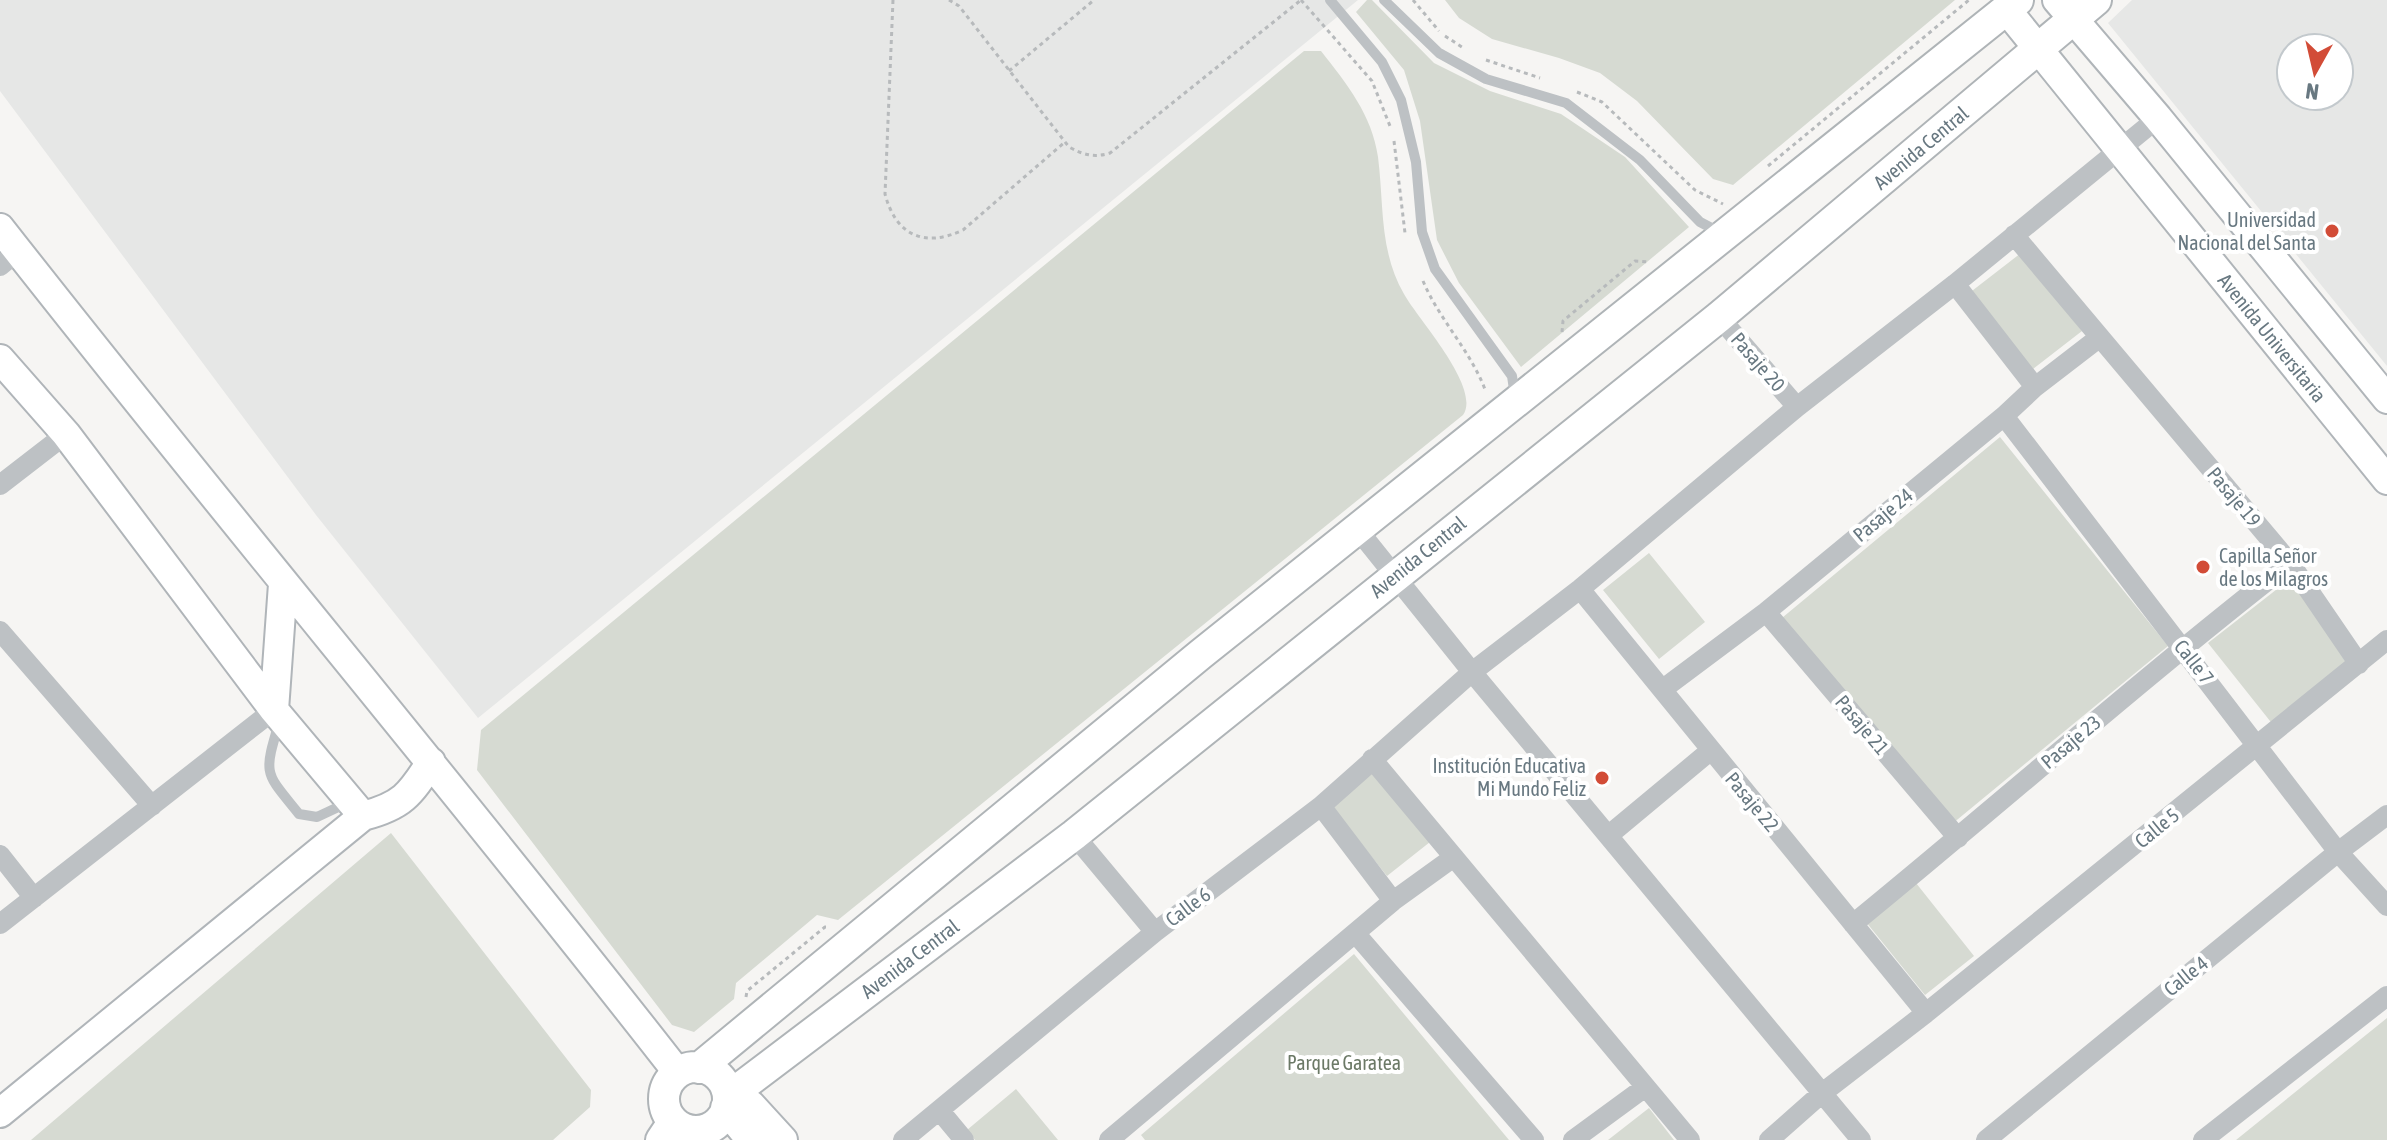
<svg xmlns="http://www.w3.org/2000/svg" width="2387" height="1140" font-family="'Asap Condensed',sans-serif">
<style>
.built{fill:#e6e7e6;fill-rule:evenodd}
.green{fill:#d6dad2}
.lines{fill:none;stroke-linecap:round;stroke-linejoin:round}
.secondary-casing{stroke:#b0b5b9;stroke-width:32}
.primary-casing{stroke:#afb4b7;stroke-width:34}
.path{stroke:#b7babc;stroke-width:3;stroke-dasharray:4 4;stroke-linecap:butt}
.lane{stroke:#bdc1c4;stroke-width:10}
.street{stroke:#bdc1c4;stroke-width:20}
.secondary{stroke:#fff;stroke-width:28}
.primary{stroke:#fff;stroke-width:30}
.poi-dot{fill:#d24c37;stroke:#fff;stroke-width:3}
.labels{text-anchor:middle;stroke-width:8;stroke-linejoin:round;paint-order:stroke}
.street-label{font-size:20px;fill:#687881;stroke:#fff}
.poi-label{font-size:20px;fill:#687881;stroke:#fff;text-anchor:end}
.park-label{font-size:20px;fill:#6b7966;stroke:#fff}
</style>
<rect width="100%" height="100%" fill="#f6f5f3"/>
<!-- built -->
<path class="built" d="M0,0H1358L478,718L316,515L0,91Z
M2132,0H2387V366L2108,23ZM2339,48V96H2291V48Z"/>
<!-- green -->
<path class="green" d="M1367,0H1372L1434,63L1490,91L1561,114L1625,157L1689,227L1521,367L1459,283L1437,240L1420,121L1404,70L1356,12Z
M1445,0H1955L1733,185L1713,179L1637,101L1600,73L1559,58L1492,39L1459,18Z
M1304,51H1321C1347,84 1372,115 1378,157C1384,204 1379,251 1404,294C1417,318 1482,388 1463,415L838,920L817,915L736,983L734,999L694,1032L672,1025L477,770L481,730Z
M2021,253L2082,331L2029,372L1968,294Z
M2000,437L2168,646L1952,824L1776,623Z
M1649,553L1705,622L1659,659L1603,590Z
M2290,579L2356,662L2274,726L2208,643Z
M1373,771L1430,842L1387,876L1330,805Z
M391,833L591,1090L590,1107L553,1140H31Z
M1916,883L1974,956L1925,995L1866,922Z
M1354,954L1509,1140H1145L1141,1135Z
M2387,1018V1140H2236Z
M1016,1089L1058,1140H975L967,1130Z
M1649,1108L1674,1140H1608Z"/>
<g class="lines">
<!-- secondary casing -->
<g class="secondary-casing">
<path id="secondary" d="M2057,0L2158,118L2387,399
M2006,9L2387,480
M0,228C222,512 456,788 678,1073
M0,359L66,434L274,710L363,816
M274,710L283,584
M727,1103L751,1105L783,1140
M0,1113L363,816C402,806 410,795 431,762
M660,1140L672,1122"/>
</g>
<!-- primary casing -->
<g class="primary-casing">
<path id="primary" d="M664 1099a32 32 0 1 1 64 0a32 32 0 1 1-64 0Z
M699,1068L1201,654L2018,0
M728,1097L1074,835L1719,317L2096,0
M726,1108L752,1140"/>
</g>
<!-- path -->
<path class="path" d="M893,0L885,194C896,236 925,248 963,230L1065,142
M949,0L959,6L1069,147C1084,155 1094,158 1110,153L1301,0
M1301,0L1372,81L1390,126
M1413,0L1439,31
M1445,36L1465,49
M1486,60L1540,78
M1009,71L1094,0
M1577,92L1602,102L1695,190L1723,204
M1394,141L1405,233
M1768,166L1969,0
M1423,281C1440,321 1471,351 1486,392
M1562,332L1563,321L1635,261L1650,262
M746,997L747,991L825,927H830"/>
<!-- lane -->
<path class="lane" d="M1330,0L1382,62L1401,100L1416,162L1422,232L1435,269L1512,376L1515,396
M1384,0L1439,53L1486,79L1566,103L1640,160L1700,222L1721,233
M279,723C263,776 265,772 299,814L317,817L349,802"/>
<!-- street -->
<path class="street" d="M2014,235L2290,563L2359,664
M0,266L18,251
M1955,284L2035,387
M1719,317L1797,407
M2004,416L2338,852L2387,906
M0,485L66,434
M1358,530L1472,672L1861,1140
M1580,589L1926,1013
M1766,612L1958,838
M0,631L152,806
M1663,689L1766,612L2004,416L2035,387L2100,337
M1372,759L1690,1140
M1321,806L1393,901
M1074,835L1155,932
M1609,835L1710,751
M0,855L34,898
M0,924L274,710
M1853,924C2000,804 2141,679 2290,563
M1356,934L1534,1140
M940,1111L964,1140
M903,1140L1155,932L1321,806L1472,672L1580,589L1797,407L1955,284L2158,118
M1109,1140L1393,901L1454,857
M1573,1140L1644,1088
M1769,1140L1821,1094L1926,1013L2387,640
M1986,1140L2338,852L2387,815
M2203,1140L2387,996"/>
<!-- secondary -->
<use href="#secondary" class="secondary"/>
<!-- primary -->
<use href="#primary" class="primary"/>
</g>
<!-- markers -->
<g class="poi-dot">
<circle cx="2332" cy="231" r="8"/>
<circle cx="2203" cy="567" r="8"/>
<circle cx="1602" cy="778" r="8"/>
</g>
<g class="labels">
<!-- street labels -->
<g class="street-label">
<text transform="translate(1921 148) rotate(-40)" y="7">Avenida Central</text>
<text transform="translate(2272 338) rotate(51)" y="7">Avenida Universitaria</text>
<text transform="translate(1758 362) rotate(49)" y="7">Pasaje 20</text>
<text transform="translate(2234 497) rotate(50)" y="7">Pasaje 19</text>
<text transform="translate(1883 515) rotate(-40)" y="7">Pasaje 24</text>
<text transform="translate(1418 557) rotate(-39)" y="7">Avenida Central</text>
<text transform="translate(2194 662) rotate(52)" y="7">Calle 7</text>
<text transform="translate(1862 725) rotate(50)" y="7">Pasaje 21</text>
<text transform="translate(2071 742) rotate(-40)" y="7">Pasaje 23</text>
<text transform="translate(1752 802) rotate(50)" y="7">Pasaje 22</text>
<text transform="translate(2157 828) rotate(-39)" y="7">Calle 5</text>
<text transform="translate(1188 907) rotate(-37)" y="7">Calle 6</text>
<text transform="translate(910 959) rotate(-37)" y="7">Avenida Central</text>
<text transform="translate(2186 976) rotate(-39)" y="7">Calle 4</text>
</g>
<!-- poi labels -->
<g class="poi-label">
<text x="2316" y="227">Universidad<tspan x="2316" dy="23">Nacional del Santa</tspan></text>
<text x="2219" y="563" text-anchor="start">Capilla Señor<tspan x="2219" dy="23">de los Milagros</tspan></text>
<text x="1586" y="773">Institución Educativa<tspan x="1586" dy="23">Mi Mundo Feliz</tspan></text>
</g>
<!-- park labels -->
<g class="park-label">
<text x="1344" y="1070">Parque Garatea</text>
</g>
</g>
<!-- north arrow -->
<g transform="translate(2315 72) rotate(188)"><circle r="38" fill="#ffffff" stroke="#c3c9cd" stroke-width="2"/>
<path d="M0-6L14 30L0 20L-14 30Z" fill="#d24c37"/>
<text y="-12" font-size="22" font-weight="bold" text-anchor="middle" fill="#687881">N</text>
</g>
</svg>
